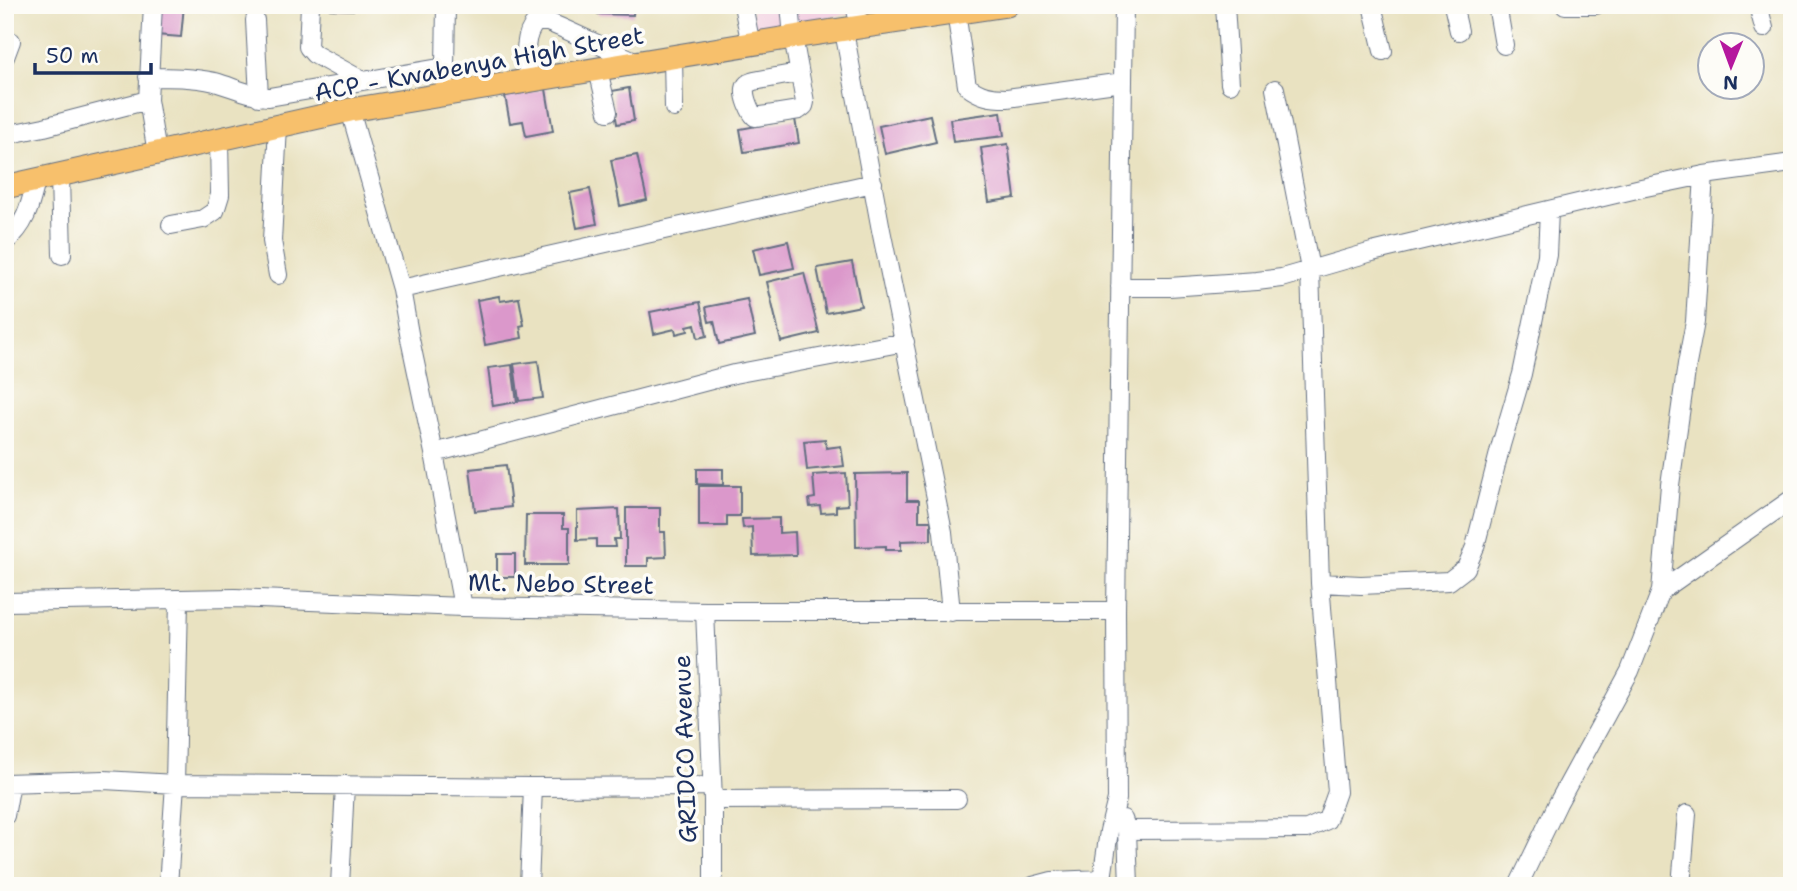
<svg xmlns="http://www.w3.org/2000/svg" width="1797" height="891" font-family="'Shantell Sans',sans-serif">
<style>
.built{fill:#f2cfe1}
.building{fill:#db98cb}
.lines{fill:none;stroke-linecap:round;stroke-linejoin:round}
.minor-casing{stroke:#636e81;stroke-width:20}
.major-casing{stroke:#636e81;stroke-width:25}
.minor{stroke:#fff;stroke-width:18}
.major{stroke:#f7c06c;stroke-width:23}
.labels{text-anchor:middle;stroke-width:7;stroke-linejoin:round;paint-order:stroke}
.street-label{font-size:24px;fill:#1b2f5e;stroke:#fdfcf7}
</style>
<rect width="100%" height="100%" fill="#fdfcf7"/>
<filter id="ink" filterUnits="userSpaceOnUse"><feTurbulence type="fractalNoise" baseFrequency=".0143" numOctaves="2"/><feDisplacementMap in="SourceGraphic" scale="14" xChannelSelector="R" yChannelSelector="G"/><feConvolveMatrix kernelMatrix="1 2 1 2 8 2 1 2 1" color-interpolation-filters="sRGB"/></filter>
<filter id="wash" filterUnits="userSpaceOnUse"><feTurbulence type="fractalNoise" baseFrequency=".00686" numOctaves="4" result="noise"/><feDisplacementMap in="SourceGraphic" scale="28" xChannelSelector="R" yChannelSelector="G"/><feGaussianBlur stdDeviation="1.57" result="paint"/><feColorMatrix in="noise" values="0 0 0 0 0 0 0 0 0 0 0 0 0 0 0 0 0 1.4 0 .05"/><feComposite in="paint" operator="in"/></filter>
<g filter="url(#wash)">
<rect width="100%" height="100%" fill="#e9e2c1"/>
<!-- built -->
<path class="built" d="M752,5H914L753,28Z"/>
<g id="blocks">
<!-- building -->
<path class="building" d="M159,5H184L181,37L156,35Z
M331,5H353V10L330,9Z
M598,5H634L633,15L598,14Z
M629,88L634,121L617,124L612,91Z
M546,89L553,131L526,136L523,121L510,123L505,96Z
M1001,112L1004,136L953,142L950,119Z
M930,115L936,142L885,154L879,126Z
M795,119L799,143L744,152L740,129Z
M1008,144L1015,198L989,202L981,148Z
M637,155L647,200L620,206L611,160Z
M590,189L597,224L577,228L570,193Z
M788,241L794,268L759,275L753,249Z
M852,262L861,306L826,313L817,268Z
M804,273L819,333L781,342L767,282Z
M499,296L500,301L519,298L524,325L520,326L522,338L485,345L477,300Z
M747,299L755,336L719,344L714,321L709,322L706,307Z
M700,302L707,336L698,338L695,324L687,326L688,331L676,334L675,329L654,334L650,312Z
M538,361L543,398L519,401L514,364Z
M512,365L517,402L493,406L488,368Z
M825,439L826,448L841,446L844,466L807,470L804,441Z
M506,465L511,507L475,511L470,469Z
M697,469H723V485L697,484Z
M846,473L848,505L836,506V512L821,513L820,506L810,507L809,499L815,498L813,475Z
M907,473V500H919V521H931V540L901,541V550H886V546L856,547L855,474Z
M699,486H740V516H727V526H699Z
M626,508H660V532H665L666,557L648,558V566H626Z
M619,509L620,539H614L615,547H596V539L577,540V511Z
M526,515H563V528H569V565H525Z
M779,518V533L795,532L796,555L753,556L752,527L743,528L742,519Z
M497,554H515V577H497Z"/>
</g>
</g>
<g filter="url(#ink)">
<use href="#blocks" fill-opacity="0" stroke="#636e81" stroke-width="2"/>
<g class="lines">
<!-- minor casing -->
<g class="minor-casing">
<path id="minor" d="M153,5L148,100L157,153
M310,5L308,47L314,54L363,81
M446,5L445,67L446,93
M743,5L751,45
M790,5L793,37L805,102L804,106L799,110L755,117C750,112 744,97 745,89C746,83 749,83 754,81L798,73
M855,5L860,28
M1225,5L1230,84
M1372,5L1383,51
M1453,5L1459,31
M1497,5L1504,45
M1565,5H1596
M1758,5L1764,28
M956,12L967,86C980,96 990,98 1007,98L1123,82
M255,20L259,97
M844,31L881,230L943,532L951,612
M5,57L11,41
M673,58L674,108
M598,70L608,112
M148,77C170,77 193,77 215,82C233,87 250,96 269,97L445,67
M529,81C527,61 521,38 536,22H548L562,28L639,63
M350,110L401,289L410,339L434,453L463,607
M5,135L44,127L148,100
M60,176L62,255
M171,225L203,219L215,211L220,195L219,139
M5,242C26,225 30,206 36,181
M278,275L272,241L278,126
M1120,287H1169L1257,281L1282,278L1372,252L1641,188L1704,175L1792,163
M401,289L873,183
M434,453L734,374L905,342
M1320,583L1361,585L1449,581L1466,568L1475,547L1501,445L1522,374L1547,255L1549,211
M1661,591L1792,499
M5,602L235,598L463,607L705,611H1116
M705,611L713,800V886
M5,783L104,780L175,784L533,787L712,786
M713,800L957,799
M5,816L11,783
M1123,819L1127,830L1129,886
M1127,830L1307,829L1327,820L1337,792L1320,583L1310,269L1275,89
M168,886L175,784L179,600
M340,886L345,785
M529,886L533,787
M1033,886L1052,881L1102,879
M1101,886L1109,831L1117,799L1116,611L1124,5
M1518,886L1558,803L1630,671L1661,591L1670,485L1687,364L1695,322L1704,175
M1681,886L1687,814"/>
</g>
<!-- major casing -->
<g class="major-casing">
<path id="major" d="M5,187L350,110L793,37L1007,5"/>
</g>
<!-- minor -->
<use href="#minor" class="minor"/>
<!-- major -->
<use href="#major" class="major"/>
</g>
</g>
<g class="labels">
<!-- street labels -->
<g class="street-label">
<text transform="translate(479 64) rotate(-10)" y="8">ACP - Kwabenya High Street</text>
<text transform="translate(561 584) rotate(1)" y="8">Mt. Nebo Street</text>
<text transform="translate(685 749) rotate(-92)" y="8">GRIDCO Avenue</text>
</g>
</g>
<!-- margin -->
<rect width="1797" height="891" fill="none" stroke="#fdfcf7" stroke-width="28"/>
<!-- north arrow -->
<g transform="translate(1731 66) rotate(181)"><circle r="33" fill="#fdfcf7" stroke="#a3aaba" stroke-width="2"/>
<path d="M0-5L12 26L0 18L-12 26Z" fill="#b5179e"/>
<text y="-10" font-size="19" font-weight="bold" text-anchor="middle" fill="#1b2f5e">N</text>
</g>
<!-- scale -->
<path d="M35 63v10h116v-10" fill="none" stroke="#1b2f5e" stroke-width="3.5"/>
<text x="46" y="63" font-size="21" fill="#1b2f5e" stroke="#fdfcf7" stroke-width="5" paint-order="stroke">50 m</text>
</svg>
